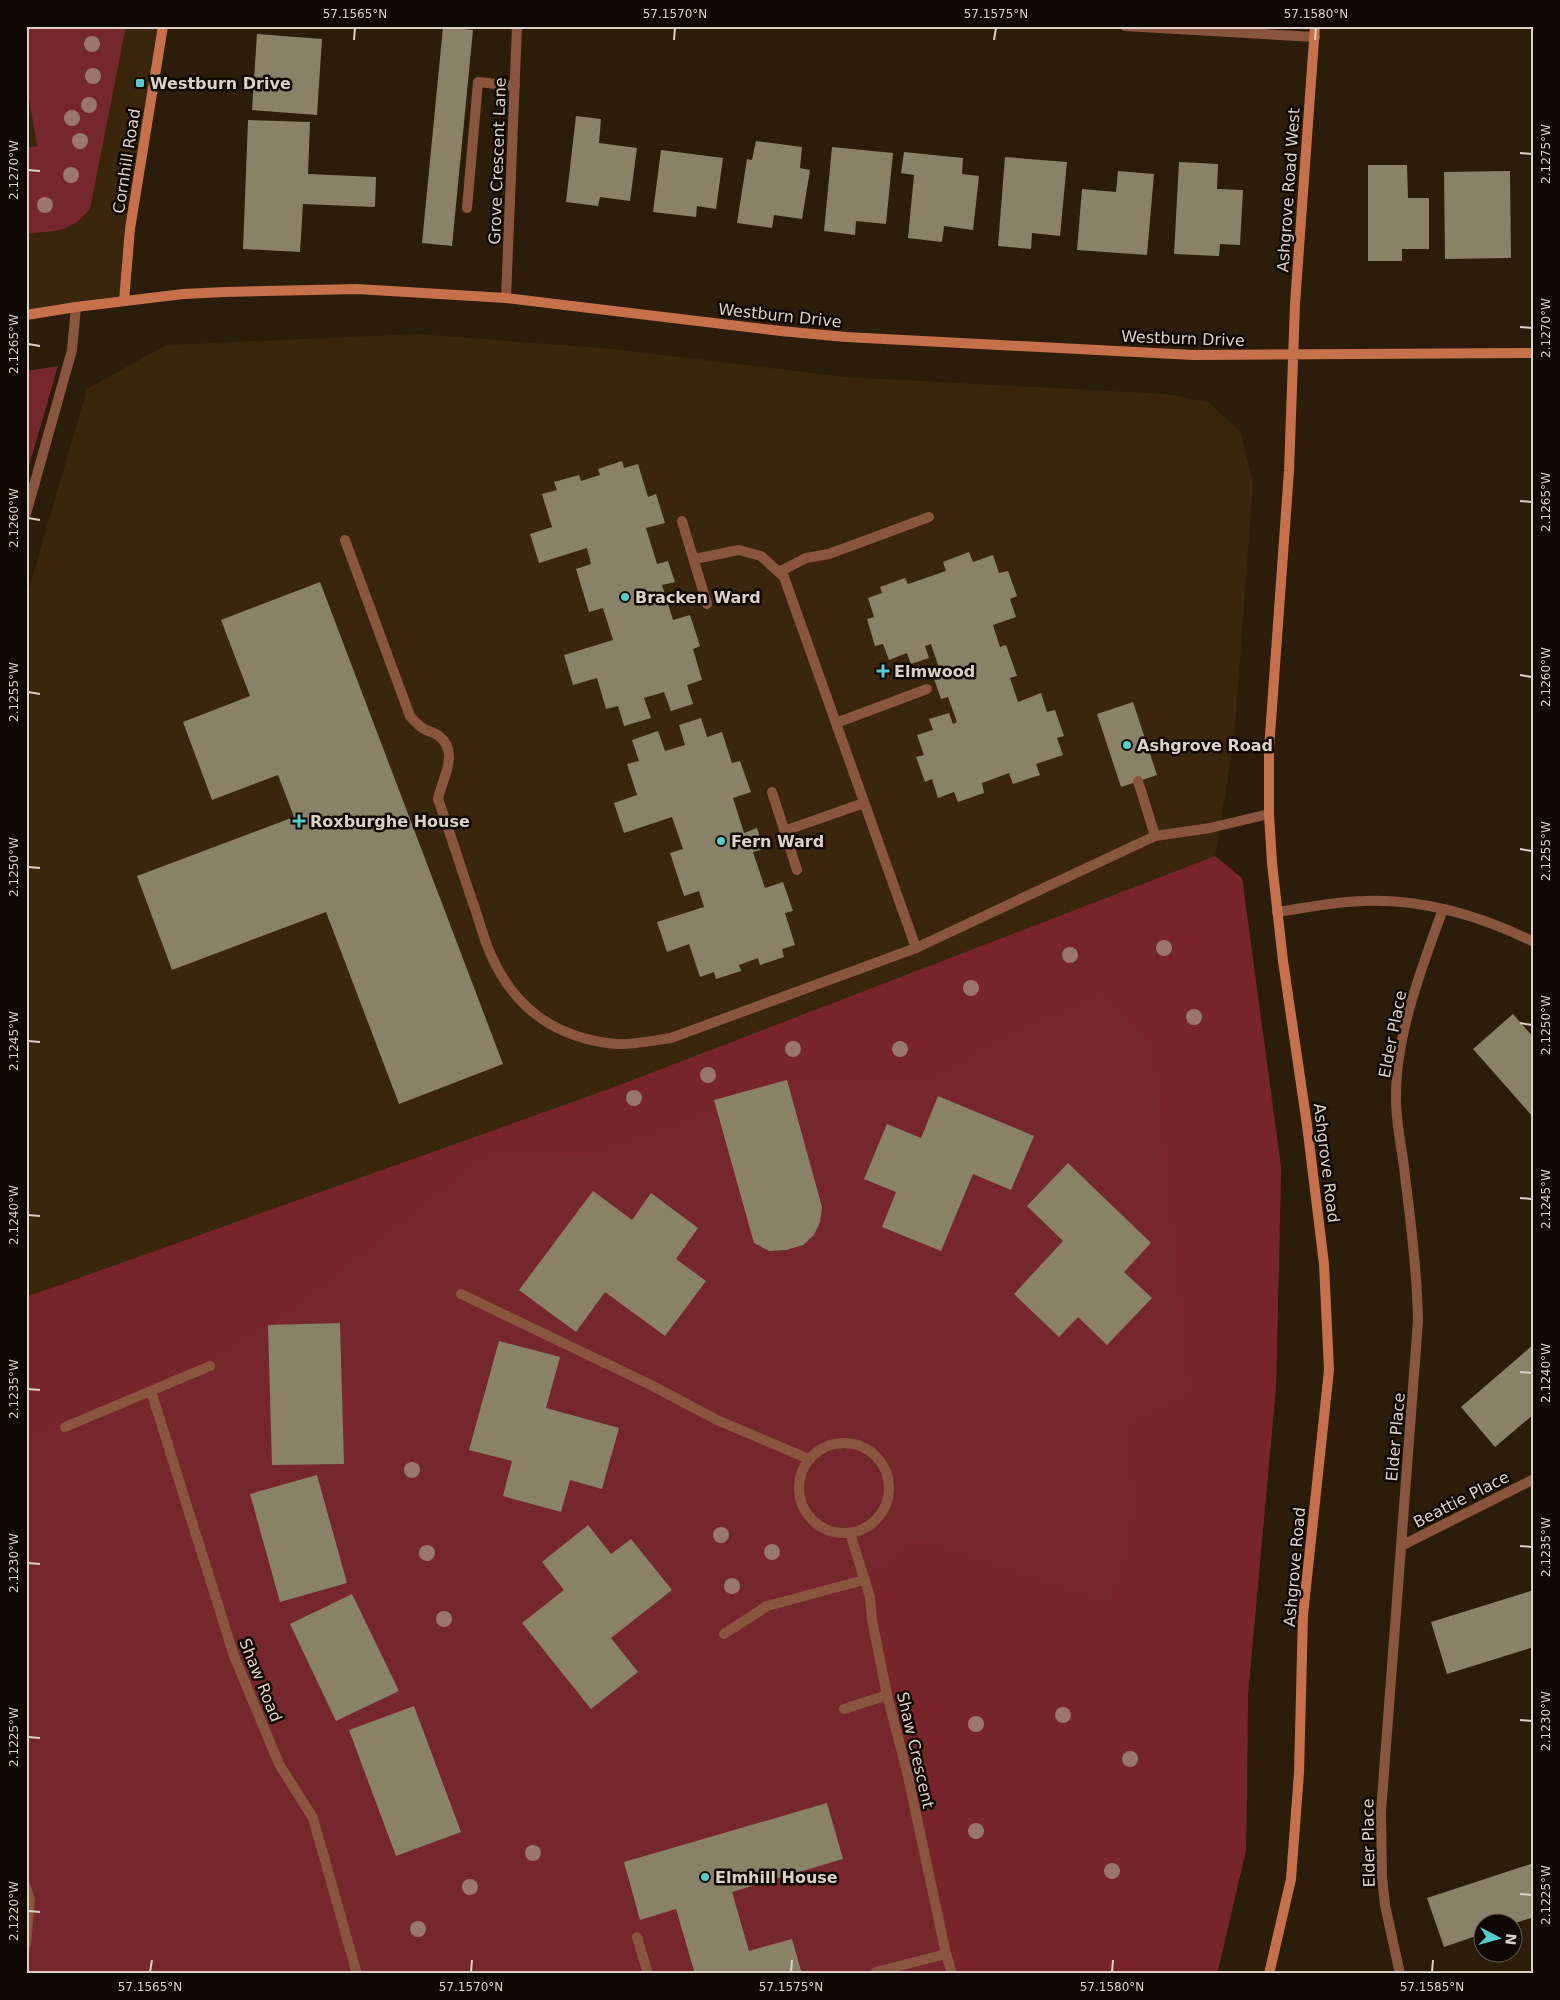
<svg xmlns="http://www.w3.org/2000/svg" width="1560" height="2000" font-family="'DejaVu Sans',sans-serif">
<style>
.built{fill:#3a250d}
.green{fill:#75272d}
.forest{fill:#77242b}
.building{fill:#898268}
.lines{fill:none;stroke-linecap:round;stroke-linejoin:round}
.lane{stroke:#8a553e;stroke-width:10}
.street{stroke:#8a553e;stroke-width:10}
.secondary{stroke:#c6714c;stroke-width:10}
.tree{fill:#99776f}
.ticks{fill:none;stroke:#dcd1c6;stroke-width:2}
.poi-dot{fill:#53cdcb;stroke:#100903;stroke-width:2}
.labels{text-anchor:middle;stroke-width:5;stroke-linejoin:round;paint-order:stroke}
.poi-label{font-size:16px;font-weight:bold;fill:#dcd1c6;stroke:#100903;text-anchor:start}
.street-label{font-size:16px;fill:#dcd1c6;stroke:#100903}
.neatline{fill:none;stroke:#dcd1c6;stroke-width:2}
.ticks-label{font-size:12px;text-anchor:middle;fill:#dcd1c6}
</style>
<rect width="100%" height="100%" fill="#2c1d0b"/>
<!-- built -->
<path class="built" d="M26,26H164L124,301L26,315Z
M418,334L614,349L845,377L1166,394L1208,402L1241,432L1253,484L1234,739L1215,856L612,1088L26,1297V599L87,389L166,345Z"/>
<!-- green -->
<path class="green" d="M26,26H126L90,209C69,234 56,230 26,234V148L37,146L26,81Z
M58,366L26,476V371Z
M1242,878L1281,1168L1276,1386L1248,1693L1246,1850L1217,1974H26V1297L612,1088L1014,934Z"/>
<!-- forest -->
<path class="forest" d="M1215,856L1242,878L1281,1168L1276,1386L1248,1693L1246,1850L1217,1974H952L864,1580L916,1537L1107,1602L1122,1561L1130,1519L1129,1421L1188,1394L1151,1043L1106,994L1022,1030L923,1083H787L595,1155L488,1154L289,1313L209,1360L151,1391L63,1422L26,1442V1297L612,1088Z"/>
<!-- building -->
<path class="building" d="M443,27L473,30L452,246L422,243Z
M257,34L322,39L317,115L252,110Z
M576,116L601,119L599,143L637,148L630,201L600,197L598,206L566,202Z
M248,120L310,122L308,174L376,177L375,207L303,204L300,252L243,249Z
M756,141L802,147L800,168L810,170L802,219L774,215L772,228L737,223L747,159L752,160Z
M832,147L893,153L886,224L856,221L855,235L824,231Z
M661,150L723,158L716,209L697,206L696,217L653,212Z
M904,152L963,158L962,174L979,176L973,230L944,226L942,242L908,238L914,175L901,173Z
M1005,157L1067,162L1060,236L1032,233L1031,249L998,246Z
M1179,162L1218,164L1217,189L1243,190L1240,245L1220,244L1219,256L1174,254Z
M1368,165H1407L1408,198H1429V249H1402V261H1368Z
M1118,171L1154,174L1147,255L1077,250L1082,189L1116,192Z
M1510,171L1511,258L1445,259L1444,172Z
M622,461L624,468L638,464L648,497L656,494L665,523L646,528L657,564L668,561L675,582L662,585L673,620L690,615L700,646L693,649L702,680L687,685L693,704L671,711L664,692L644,698L651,718L624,726L618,706L606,709L597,678L573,685L564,655L613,640L603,608L589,612L576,569L591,564L587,548L539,563L530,534L552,527L542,494L557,490L554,482L579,475L581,481L600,475L598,469Z
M969,552L973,562L993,555L999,573L1008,571L1017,596L1010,599L1016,617L993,625L1000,647L1006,645L1017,676L1010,678L1018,702L1041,693L1047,712L1055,710L1064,736L1057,738L1063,755L1036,764L1040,775L1013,784L1009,773L982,783L984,793L958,802L954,792L938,798L932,779L925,782L916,757L924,755L917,735L933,730L929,719L949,713L953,724L957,722L948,697L941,699L932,673L940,671L931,644L925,646L929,658L911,664L907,653L889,660L883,644L875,646L867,619L874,617L868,598L882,593L880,587L905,578L908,584L946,571L943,562Z
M320,582L503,1064L399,1104L326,912L172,970L137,876L294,817L278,775L212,800L183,722L250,696L221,620Z
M1133,702L1157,775L1121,787L1097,714Z
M701,718L707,737L722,732L732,763L740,761L751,792L733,798L744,833L757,828L764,849L753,852L765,888L783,882L793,911L785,913L795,945L782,949L784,957L760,965L758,958L739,965L741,971L716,979L714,972L700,977L689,944L667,952L657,922L704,907L699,891L684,896L670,853L683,849L672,817L624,833L614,803L637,795L627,764L639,761L632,740L658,731L665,751L685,745L679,725Z
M1513,1014L1534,1038V1118L1473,1049Z
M787,1080L822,1207L820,1222L814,1235L803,1245L786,1250L769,1251L754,1243L714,1100Z
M938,1096L1034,1136L1011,1190L973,1174L941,1251L882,1227L896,1192L864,1179L887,1124L921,1138Z
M1068,1163L1151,1243L1124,1272L1152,1298L1107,1345L1078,1317L1059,1337L1014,1294L1063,1241L1027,1206Z
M593,1191L632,1220L651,1193L698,1228L676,1259L706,1281L665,1336L605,1292L576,1332L519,1290Z
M340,1323L344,1464L272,1465L268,1325Z
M499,1341L560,1357L546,1408L619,1428L602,1489L570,1480L561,1512L503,1496L512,1461L469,1450Z
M1534,1344V1414L1495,1447L1461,1407Z
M317,1475L347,1583L280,1602L250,1494Z
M588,1525L611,1554L631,1539L672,1590L611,1638L638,1672L591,1709L522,1623L564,1590L542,1562Z
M1534,1590V1647L1447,1674L1431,1622Z
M352,1594L399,1691L336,1721L290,1624Z
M414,1706L461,1832L396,1856L349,1730Z
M827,1803L843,1859L732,1892L749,1951L792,1939L802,1974H695L676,1909L640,1920L624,1862Z
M1534,1863V1917L1512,1924V1922H1482V1934L1444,1947L1427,1898Z"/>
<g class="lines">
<!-- lane -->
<path class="lane" d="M1125,26L1315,37
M467,208L478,82L515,86
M506,298L517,26
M682,521L707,604
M694,559L739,550L761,556L784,577L916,948
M779,572L806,558L829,554L929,517
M836,723L927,689
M1138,781L1155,836
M772,792L797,870
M784,831L864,803
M461,1294L651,1385L717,1420L809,1459
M724,1634L767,1606L864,1580
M844,1709L887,1695
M26,1887L30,1899L26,1944
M637,1937L648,1974
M876,1972L946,1954"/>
<!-- street -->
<path class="street" d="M26,514L72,350L76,307
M345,540L410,716C413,720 417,724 421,727C426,731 434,732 439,736C460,752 442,779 438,799C450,833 461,868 473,903C479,919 483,937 490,953C513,1006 551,1035 607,1043C628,1046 650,1041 671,1038L916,948L1155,836L1210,828L1269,814
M1277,912C1306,908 1336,901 1365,901C1424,899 1481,916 1534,942
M151,1391L234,1656L279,1764L313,1818L357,1974
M65,1427L210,1366
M799 1488a45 45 0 1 1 90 0a45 45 0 1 1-90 0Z
M850,1533L870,1597L872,1620L887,1695L907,1772L946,1954L952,1974
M1401,1546L1534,1479
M1400,1974L1385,1905L1382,1877L1381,1812L1418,1321C1417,1269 1410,1218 1404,1167C1401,1144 1396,1122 1396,1099C1395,1036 1422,967 1443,909"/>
<!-- secondary -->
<path class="secondary" d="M124,301L130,229L163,26
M26,315L76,307L183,294L225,292L357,289L506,298L781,331L846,337L1193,355L1534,353
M1269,1974L1291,1879L1299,1773L1303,1615L1329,1370L1324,1264L1307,1125L1283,961L1272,863L1269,814V749L1289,471L1295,304L1315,26"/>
</g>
<!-- trees -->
<g class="tree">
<circle cx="92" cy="44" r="8"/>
<circle cx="93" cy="76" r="8"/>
<circle cx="89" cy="105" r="8"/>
<circle cx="72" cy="118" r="8"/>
<circle cx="80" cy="141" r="8"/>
<circle cx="71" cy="175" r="8"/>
<circle cx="45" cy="205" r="8"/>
<circle cx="1164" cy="948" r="8"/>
<circle cx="1070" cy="955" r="8"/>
<circle cx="971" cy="988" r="8"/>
<circle cx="1194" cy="1017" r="8"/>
<circle cx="793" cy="1049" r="8"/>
<circle cx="900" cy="1049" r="8"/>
<circle cx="708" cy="1075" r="8"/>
<circle cx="634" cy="1098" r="8"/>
<circle cx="412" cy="1470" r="8"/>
<circle cx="721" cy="1535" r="8"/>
<circle cx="772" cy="1552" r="8"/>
<circle cx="427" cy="1553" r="8"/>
<circle cx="732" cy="1586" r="8"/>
<circle cx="444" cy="1619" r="8"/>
<circle cx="1063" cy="1715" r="8"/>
<circle cx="976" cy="1724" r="8"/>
<circle cx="1130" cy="1759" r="8"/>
<circle cx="976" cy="1831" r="8"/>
<circle cx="533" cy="1853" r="8"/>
<circle cx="1112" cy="1871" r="8"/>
<circle cx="470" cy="1887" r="8"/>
<circle cx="418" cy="1929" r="8"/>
</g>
<!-- ticks -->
<path class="ticks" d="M354,40L355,28M674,40L675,28M994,40L996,28M1315,40L1316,28M1520,153L1532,154M28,170L40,171M1520,327L1532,328M28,344L40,346M1520,501L1532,502M28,518L40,520M1520,675L1532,677M28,692L40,694M1520,849L1532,851M28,867L40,868M1520,1023L1532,1025M28,1041L40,1042M1520,1198L1532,1199M28,1215L40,1216M1520,1372L1532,1373M28,1389L40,1390M1520,1546L1532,1547M28,1563L40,1564M1520,1720L1532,1721M28,1737L40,1738M1520,1894L1532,1895M28,1911L40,1912M150,1972L152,1960M471,1972L472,1960M791,1972L792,1960M1112,1972L1113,1960M1432,1972L1433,1960"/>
<!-- markers -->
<g class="poi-dot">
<rect x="135" y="78" width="10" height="10" rx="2.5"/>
<circle cx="625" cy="597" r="5"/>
<path d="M880.5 663.5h5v5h5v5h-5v5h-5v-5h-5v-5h5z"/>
<circle cx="1127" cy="745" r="5"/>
<path d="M296.5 813.5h5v5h5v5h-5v5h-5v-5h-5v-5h5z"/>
<circle cx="721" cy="841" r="5"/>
<circle cx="705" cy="1877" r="5"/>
</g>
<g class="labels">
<!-- poi labels -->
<g class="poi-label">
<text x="150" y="89">Westburn Drive</text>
<text x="635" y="603">Bracken Ward</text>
<text x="894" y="677">Elmwood</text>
<text x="1137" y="751">Ashgrove Road</text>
<text x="310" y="827">Roxburghe House</text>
<text x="731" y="847">Fern Ward</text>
<text x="715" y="1883">Elmhill House</text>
</g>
<!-- street labels -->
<g class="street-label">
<text transform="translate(126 161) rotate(-81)" y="6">Cornhill Road</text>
<text transform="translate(497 161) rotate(-88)" y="6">Grove Crescent Lane</text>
<text transform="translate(1288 190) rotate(-86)" y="6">Ashgrove Road West</text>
<text transform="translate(780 315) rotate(6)" y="6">Westburn Drive</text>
<text transform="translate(1183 338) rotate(2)" y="6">Westburn Drive</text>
<text transform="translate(1392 1034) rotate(-79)" y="6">Elder Place</text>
<text transform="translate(1327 1163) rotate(83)" y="6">Ashgrove Road</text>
<text transform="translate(1395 1437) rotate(-85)" y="6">Elder Place</text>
<text transform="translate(1461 1499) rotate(-27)" y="6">Beattie Place</text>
<text transform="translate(1294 1567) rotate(-85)" y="6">Ashgrove Road</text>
<text transform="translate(261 1680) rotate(68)" y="6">Shaw Road</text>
<text transform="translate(916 1750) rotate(77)" y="6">Shaw Crescent</text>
<text transform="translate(1368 1843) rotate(-91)" y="6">Elder Place</text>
</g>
</g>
<!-- border -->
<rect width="1560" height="2000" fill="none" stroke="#100903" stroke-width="55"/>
<!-- north arrow -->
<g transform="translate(1498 1938) rotate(96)"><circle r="24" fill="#100903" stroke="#625951"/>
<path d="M0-4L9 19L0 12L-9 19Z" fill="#53cdcb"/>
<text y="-8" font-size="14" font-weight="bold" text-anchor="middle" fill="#dcd1c6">N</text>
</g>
<rect x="28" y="28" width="1504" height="1944" class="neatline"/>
<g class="ticks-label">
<text x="355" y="18">57.1565°N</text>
<text x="675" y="18">57.1570°N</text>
<text x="996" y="18">57.1575°N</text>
<text x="1316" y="18">57.1580°N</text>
<text transform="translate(1546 154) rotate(-90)" y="4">2.1275°W</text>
<text transform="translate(14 170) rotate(-90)" y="4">2.1270°W</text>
<text transform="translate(1546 328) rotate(-90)" y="4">2.1270°W</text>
<text transform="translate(14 344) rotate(-90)" y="4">2.1265°W</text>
<text transform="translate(1546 502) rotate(-90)" y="4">2.1265°W</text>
<text transform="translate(14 518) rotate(-90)" y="4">2.1260°W</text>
<text transform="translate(1546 677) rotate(-90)" y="4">2.1260°W</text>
<text transform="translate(14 692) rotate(-90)" y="4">2.1255°W</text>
<text transform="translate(1546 851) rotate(-90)" y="4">2.1255°W</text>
<text transform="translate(14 867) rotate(-90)" y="4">2.1250°W</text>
<text transform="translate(1546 1025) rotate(-90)" y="4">2.1250°W</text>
<text transform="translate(14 1041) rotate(-90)" y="4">2.1245°W</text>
<text transform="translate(1546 1199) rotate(-90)" y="4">2.1245°W</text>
<text transform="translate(14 1215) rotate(-90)" y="4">2.1240°W</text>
<text transform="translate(1546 1373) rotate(-90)" y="4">2.1240°W</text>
<text transform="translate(14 1389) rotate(-90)" y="4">2.1235°W</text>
<text transform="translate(1546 1547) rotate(-90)" y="4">2.1235°W</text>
<text transform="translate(14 1563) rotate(-90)" y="4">2.1230°W</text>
<text transform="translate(1546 1721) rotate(-90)" y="4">2.1230°W</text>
<text transform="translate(14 1737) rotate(-90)" y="4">2.1225°W</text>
<text transform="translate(1546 1895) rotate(-90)" y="4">2.1225°W</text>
<text transform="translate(14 1911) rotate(-90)" y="4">2.1220°W</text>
<text x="150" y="1991">57.1565°N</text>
<text x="471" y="1991">57.1570°N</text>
<text x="791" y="1991">57.1575°N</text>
<text x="1112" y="1991">57.1580°N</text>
<text x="1432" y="1991">57.1585°N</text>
</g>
</svg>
